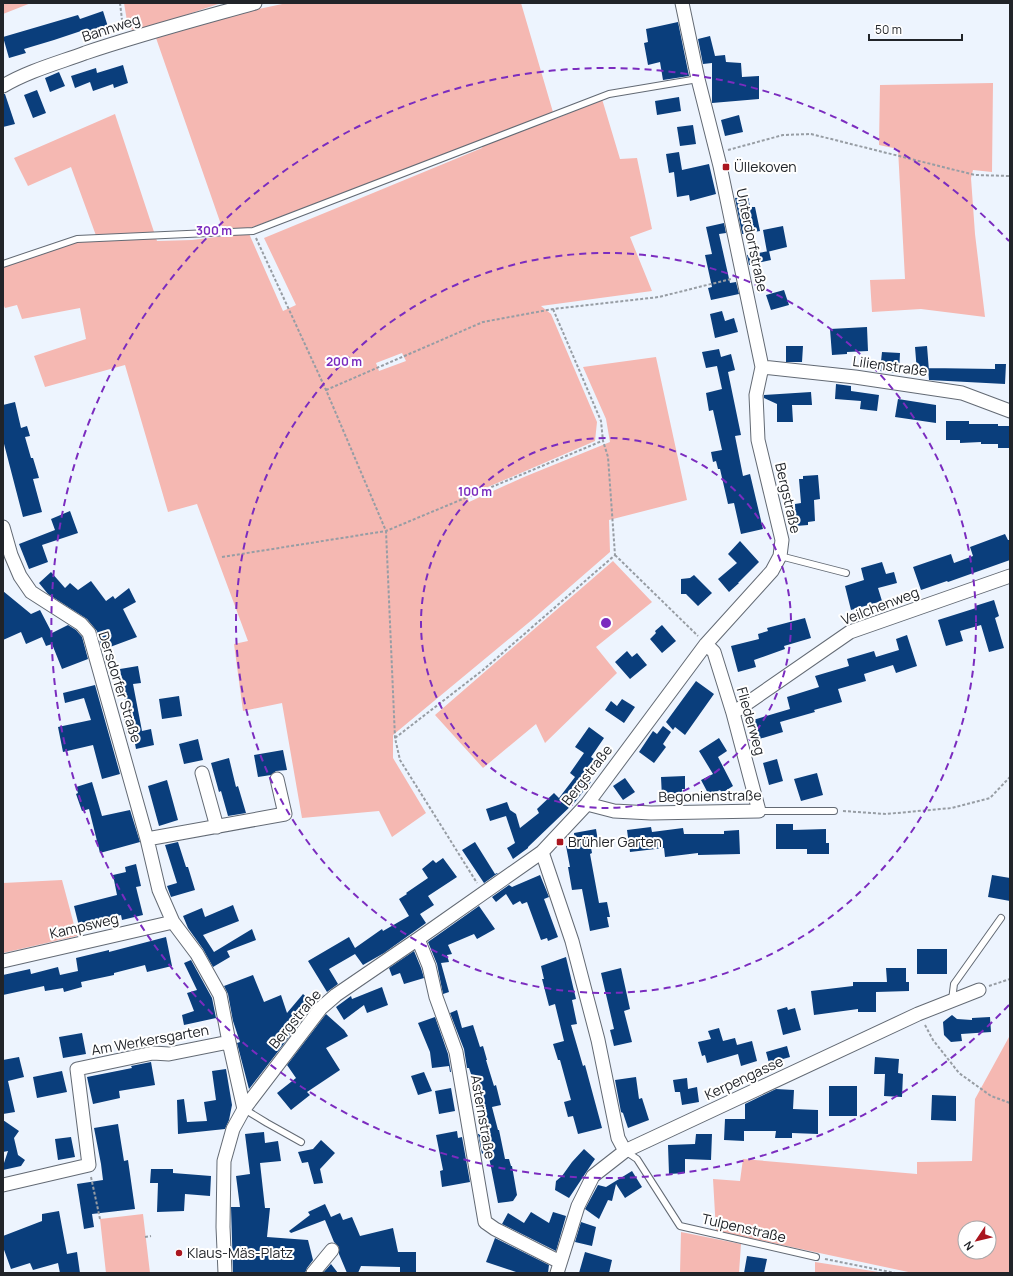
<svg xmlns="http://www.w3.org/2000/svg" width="1013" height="1276" font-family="Manrope,sans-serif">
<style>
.green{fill:#f5b8b2;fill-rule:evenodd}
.building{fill:#0a3e7c}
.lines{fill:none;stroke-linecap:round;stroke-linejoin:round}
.service-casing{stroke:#636a74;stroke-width:8}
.minor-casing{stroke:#636a74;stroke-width:15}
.path{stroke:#979da4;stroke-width:2;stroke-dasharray:3 2;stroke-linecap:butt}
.service{stroke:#fff;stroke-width:6}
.minor{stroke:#fff;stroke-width:13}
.ring{fill:none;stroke:#7b2cbf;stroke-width:2;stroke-dasharray:7 5}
.poi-dot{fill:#aa161f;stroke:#fff;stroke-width:1.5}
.labels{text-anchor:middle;stroke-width:4;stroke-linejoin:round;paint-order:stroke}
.street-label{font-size:14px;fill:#212429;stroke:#fff}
.poi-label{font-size:14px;fill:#212429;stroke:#fff;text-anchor:start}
.centre{fill:#7b2cbf;stroke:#fff;stroke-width:2}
.ring-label{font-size:12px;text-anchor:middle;font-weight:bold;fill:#7b2cbf;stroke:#fff;stroke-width:4;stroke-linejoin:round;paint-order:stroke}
</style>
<rect width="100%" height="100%" fill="#edf4fe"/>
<!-- green -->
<path class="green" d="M3,3H31L3,14Z
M124,3H221L136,32L128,27Z
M287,3H521L555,119L602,99L620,159L637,158L652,229L630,237L652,291L541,306L551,314L597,422L595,441L467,496L469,502L524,477L610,442L606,419L583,367L656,357L687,500L609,520L610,552L533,619L393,735V758L426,813L392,837L379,811L302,818L282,703L243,711L234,644L248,641L197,504L168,512L125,365L45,387L34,356L86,339L80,308L22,319L17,305L5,308L3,304V267L77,242L98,241L71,167L28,186L14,158L115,114L157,241L192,240L225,236L156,38L254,10ZM484,141L482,148L264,238L296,305L283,311L247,229ZM402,353L406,361L379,371L376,363Z
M993,83L992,172L973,170L971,178L975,234L985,317L921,309L872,312L870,280L905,279L898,149L879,145L880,85Z
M613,561L652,602L596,647L617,673L545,743L536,724L483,768L435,715Z
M62,880L77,936L3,953V883Z
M1010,985V1273H913L716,1231L713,1179L740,1181L743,1159L917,1174V1162L972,1161L975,1099L1009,1037ZM965,1228H989V1252H965Z
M143,1214L150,1273H106L100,1219Z
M681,1232L741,1244L739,1273H680Z
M815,1262L885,1273H815Z"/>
<!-- building -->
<path class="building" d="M103,11L109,30L86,38L84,30L54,40L24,49L26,53L9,58L3,37L78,15L80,19Z
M678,22L689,76L663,80L660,62L648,65L644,43L648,42L646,29Z
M710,36L715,56L725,55L726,62L741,63L742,77L759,76V99L712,103V63L703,64L698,39Z
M123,65L128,83L114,88L113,84L93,91L90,82L75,88L71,76L96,68L97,73Z
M59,72L65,86L50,92L45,78Z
M37,90L46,113L33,118L24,95Z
M3,94H5L15,124L3,127Z
M679,97L681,111L657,115L655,101Z
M739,115L743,132L725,136L721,120Z
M693,125L696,144L680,146L677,127Z
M679,152L682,170L709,164L716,194L690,201L689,195L677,197L674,172L669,173L666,154Z
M748,196L750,207H755L760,231L742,234L735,198Z
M724,223L726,233L719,234L730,283L736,282L739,294L711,300L708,288L712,287L705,255L712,254L706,227Z
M783,226L787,247L767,252L763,230Z
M769,251L771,260L749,265L747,255Z
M784,290L789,305L771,310L766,295Z
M722,311L725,321L734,318L738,332L715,338L710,314Z
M867,327L868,351L847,352V354L832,355L830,329Z
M786,346H803L802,362H786Z
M927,346L929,371L917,372L915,347Z
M719,349L721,357L731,354L735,370L728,372L741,435L735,436L743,476L750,474L763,529L741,534L734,503L728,504L720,469H718L716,461L713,462L711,452L722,450L713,410L709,411L706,393L722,389L717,366L706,368L702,352Z
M882,352L900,353L899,373L880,371Z
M995,364H1006L1005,384L929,380L928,368L995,369Z
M836,384L851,386V391L879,395L877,411L860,409L861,401L835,399Z
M811,392L812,405H792L793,422H777V404L764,398V395Z
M898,399L936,405V423L895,417Z
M15,402L21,428L27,426L30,436L25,437L31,458H33L39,478L33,479L42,512L23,517L3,440V405Z
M946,421H969V424H998V426H1010V448H998V444H981V442L960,443V440H946Z
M818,475L820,499L814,500L815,521L808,522V525L796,526L795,504L801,503L799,479H803V476Z
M70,511L78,533L42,545L48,562L29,569L19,544L55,530L51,519Z
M1005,534L1008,540H1010V560L948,582L947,581L921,590L913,567L951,554L954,563L973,556L970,547Z
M740,541L759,562L738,583H739L729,592L718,579L737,563L728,554Z
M882,562L886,574L894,572L897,583L878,588L882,601L851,610L845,586L864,580L861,568Z
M51,572L65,588L70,583L78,590L91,581L106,601L113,596L115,599L129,588L136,602L123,609L137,637L102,650L97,631L87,619L48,594L39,583Z
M694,575L712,593L698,606L686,594H681V579L690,578Z
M3,591L31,614L40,610L52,633L68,625L76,630L82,637L88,659L62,669L52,644L46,646L42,637L26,644L21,632L3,640Z
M994,600L999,616L995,618L1004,648L989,652L981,625L960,631L963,641L946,646L938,620L976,608L975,606Z
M805,618L811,638L784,646L785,649L754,660L756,667L738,672L731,646L759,639L758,634L768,631L767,628Z
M662,625L676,641L662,653L650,639L656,633L655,631Z
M907,635L917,666L896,673L893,665L864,674L866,681L838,689L842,702L814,710L815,712L780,722L783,732L759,739L753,720L790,709L787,697L819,687L815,676L849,666L847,659L874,651L876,657L899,650L896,639Z
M627,651L632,657L637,653L647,665L630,679L615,662Z
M138,666L141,683L133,684L142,731L127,734L120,702L125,701L120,669Z
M696,681L714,694L685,735L675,727L673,730L666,722Z
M95,685L120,774L102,779L93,745L63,752L58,727L91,720L84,698L65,703L63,693Z
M179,696L182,716L162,719L159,699Z
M622,699L635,707L624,723L605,710L611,701L617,706Z
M663,726L671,732L663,744L666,747L654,763L639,752L653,731L657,734Z
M589,727L604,738L591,757L598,762L588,776L591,778V782L575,802L528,847V848L513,859L507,848L515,843L506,816L490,821L486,809L507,802L510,810L516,814L520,828L539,813L537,809L554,793L559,798L575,777L570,773L584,753L575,747Z
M151,729L154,745L136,749L133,733Z
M719,738L727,751L718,757L733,786L722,793L720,790L709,795L701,780L713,774L699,751Z
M198,739L203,760L184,764L179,744Z
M283,750L287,770L276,771L271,775L258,777L254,755Z
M229,758L236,787L238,786L246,813L228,816L221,791L219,792L211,763Z
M777,759L783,781L769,785L763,763Z
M817,773L823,795L801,801L794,779Z
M685,776V789H682L683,797L662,798L661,777Z
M625,778L635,792L623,800L613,786Z
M167,780L178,820L159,826L148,786Z
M92,782L102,816L130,810L140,842L100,853L89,809L82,811L76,794L78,793L76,787Z
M776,824H793V830L826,829V843H829V854H807V849H776Z
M651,827L652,832L683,828L684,834H724V831L739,830L740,854L698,855V853L665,857L664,848L630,852L627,830Z
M596,829L598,841L590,842L592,853L590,854L599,903L607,902L610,917H607L609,927L590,931L582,889L572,890L568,867H570L566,846L575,844L574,833Z
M178,842L186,867H188L195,890L171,897L167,886L177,883L165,845Z
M475,842L495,874L497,873H498L484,883L462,850Z
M443,858L457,877L428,896L434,905L420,914L426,923L384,953L363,965L355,954L329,969L338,984L327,992L308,961L349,937L355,948L382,929L383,931L409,916L399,899L407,894L406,893L428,878L422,869L433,860L436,863Z
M136,864L141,886L136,887L143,915L122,920L121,915L79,926L74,906L117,895L113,875L126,872L125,867Z
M540,875L549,897L544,899L558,937L548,941L547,938L541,940L527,902L522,904L520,901L513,905L506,894L496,902L492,897L509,885L512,887Z
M992,875L1010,878V901L988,897Z
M233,905L239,921L203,935L214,952L252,929L256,940L227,951L230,957L213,967L203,949L188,928L183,916L202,908L205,917Z
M479,906L495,929L477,939L474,934L448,945L452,954L447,955L449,962L441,963L449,992L443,994L437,964L428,942Z
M166,937L172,966L147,972L145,965L114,973V975L81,982L82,987L64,992L63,988L45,991L44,986L3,995V975L30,969L31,974L58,967L60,975L78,971L76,958L109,950V952Z
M917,949H947V974H917Z
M414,951L421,968L424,978L404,984L400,973L392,976L389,968Z
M566,957L576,999L572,1000L577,1024L571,1025L583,1066L585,1065L602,1128L578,1134L573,1116L568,1117L564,1102L571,1100L560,1060H558L553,1044L564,1041L555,1004L549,1006L542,979H544L541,966Z
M191,960L212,998L216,1018L184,1025L182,1015L194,1011L187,993L197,990L184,963Z
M621,968L630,1009L624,1011L632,1042L614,1046L610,1030L614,1029L601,973Z
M886,968H906V982H909V991L876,992V1012H858V1009L814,1015L811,991L853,986V982H887Z
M253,975L264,1002L281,995L287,1013L303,994L314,1004L294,1023L297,1027L249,1089L237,1043L240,1042L233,1021L228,994L224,986Z
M382,987L388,1005L367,1013L364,1005L344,1020L336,1007L351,996L352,999Z
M787,1007L788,1010L795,1008L801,1030L783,1035L777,1010Z
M457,1010L462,1028L473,1025L480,1047L483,1046L487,1060H486L494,1086L496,1085L501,1105L492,1107L498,1130H499L505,1159H509L511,1166H512L517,1195L513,1201L498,1203L488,1152L482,1154L478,1134L487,1133L475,1083H474L469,1068H467L464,1049L450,1013Z
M326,1014L344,1030L348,1036L326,1048L340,1070L307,1092L310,1095L291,1110L277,1093L296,1078L287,1065Z
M952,1015L957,1019L972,1020V1018L990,1017L991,1032L961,1034L962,1041L951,1042L944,1035L943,1022Z
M435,1017L448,1054L451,1072H450L449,1066L432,1068L430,1052L418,1023Z
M719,1028L723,1041L735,1038L737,1045L752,1041L757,1061L741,1066L738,1054L707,1063L705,1055L702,1056L698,1042L711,1039L708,1031Z
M82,1033L86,1054L63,1058L59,1037Z
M787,1046L790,1057L769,1063L766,1052Z
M19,1057L24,1077L8,1081L15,1112L3,1114V1060Z
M875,1057L899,1059L898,1073L903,1074L902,1097L884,1096L885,1074H874Z
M151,1062L155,1085L119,1091L120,1098L93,1104L87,1077L132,1068L131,1066Z
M226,1069L232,1105L229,1120L225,1129L178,1134L177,1100L184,1099L187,1122L207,1121L204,1102L216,1100L212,1071Z
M62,1071L67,1092L37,1098L33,1077Z
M424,1072L432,1091L418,1095L411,1076Z
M636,1077L639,1099L642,1098L649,1120L628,1128L623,1113L621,1112L615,1080Z
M687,1078L688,1089L697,1087L699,1102L682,1105L680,1092H675L673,1080Z
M829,1086H857V1116H829Z
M451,1088L455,1111L439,1114L435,1091Z
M776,1089L794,1090L793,1109L818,1110V1134L792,1133V1138H775L776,1131H744V1141L724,1140L725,1119H745V1104Z
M932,1095L956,1096V1121L931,1120Z
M3,1120L19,1131L14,1138L18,1155L25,1160L21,1166L3,1170V1166L8,1151L3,1152Z
M118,1124L124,1161L128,1160L135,1209L92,1214L94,1227L84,1229L77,1184L103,1180L101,1164L94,1128Z
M457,1131L458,1138L462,1137L470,1182L442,1187L440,1171L443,1170L436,1135Z
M264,1132L265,1143L278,1141L281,1161L260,1163L265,1208H270L267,1237L308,1240L313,1260L307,1268L305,1273H233L231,1207H240L236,1176L250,1174L245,1134Z
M696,1134H712L711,1160L685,1159V1173L669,1174L668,1145L695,1144Z
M71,1137L75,1157L58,1160L55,1139Z
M321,1140L335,1153L320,1169L323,1183L314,1184L308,1162L302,1163L298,1152L313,1149Z
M584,1149L595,1159L569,1198L555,1190L556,1181L562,1176L572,1162Z
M151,1169H173V1173L211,1176L210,1196L185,1194L184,1211L157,1212L158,1183H150Z
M632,1171L642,1187L625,1198L616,1184L612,1201L608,1200L599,1219L585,1209L598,1185L606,1187Z
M325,1204L331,1217L340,1213L343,1220L352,1217L360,1236L393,1228L398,1252H416V1273H400V1267L361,1266L358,1273H347L339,1254V1247L334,1242L325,1220L291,1233L289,1231L310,1215L308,1212Z
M59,1211L67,1254L77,1252L80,1273H60L58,1263L33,1270L30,1263L11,1269L3,1247V1236L42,1221V1214Z
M531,1212L549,1223L553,1212L566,1216L556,1251L502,1224L508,1213L524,1223Z
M581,1222L596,1227L592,1246L575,1242Z
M495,1238L549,1265L548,1273H519L486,1262Z
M585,1252L612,1260L609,1273H579Z
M747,1256L767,1259L764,1273H744Z
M331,1264L338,1273H323Z"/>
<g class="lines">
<!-- service casing -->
<g class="service-casing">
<path id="service" d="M3,264L77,239L253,231L609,94L698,79
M780,556L846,573
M759,811H834
M952,1000L954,984L1001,918
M244,1109L267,1123L301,1142
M625,1151L637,1159L680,1226L816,1257"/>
</g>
<!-- minor casing -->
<g class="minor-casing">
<path id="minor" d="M3,86C28,71 58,63 85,53C141,34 198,19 255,3
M762,367L855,377L962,393L1010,411
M3,527L11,555L20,576L31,592L81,624L89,633L147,839L159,890L173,922L197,954L220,995L229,1042L244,1109
M733,713L850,632L1010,576
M202,773L217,827
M587,804L614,811L651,813L759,811L733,713L714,652L706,644
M147,839L285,814L277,779
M542,852L572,941L598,1040L618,1138L625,1151
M418,939L429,966L436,997L456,1052L485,1222L495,1229L560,1262
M3,961L173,922
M3,1185L89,1165L77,1069L153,1053L169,1054L229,1042
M225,1273L223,1227L224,1161L233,1129L244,1109L321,1008L336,995L418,939L542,852L587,804L706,644L772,571L780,556L782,540L758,440L756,395L762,367L720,166L698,79L682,3
M313,1273L332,1250
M557,1273L578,1206L593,1176L625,1151L918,1014L979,990"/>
</g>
<!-- path -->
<path class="path" d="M120,3L123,28
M728,150L783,135L811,134L975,175L1010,176
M256,238L326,390L386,531L395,738L400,760L477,883
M326,390L483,322L553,309L659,297L731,279
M615,555L698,636
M222,557L386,531L602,441
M395,738L483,670L615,555L608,457L603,441L601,421L553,309
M843,811L886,814L952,808L990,798L1010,777
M989,986L1010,979
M925,1025L933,1040L959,1073L991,1096L1010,1103
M91,1177L100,1219
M145,1237L151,1236
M825,1259L895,1273"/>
<!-- service -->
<use href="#service" class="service"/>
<!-- minor -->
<use href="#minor" class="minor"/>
</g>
<!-- distance rings -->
<g class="ring">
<circle cx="606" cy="623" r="185"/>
<circle cx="606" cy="623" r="370"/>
<path d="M1009 1005A555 555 0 1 1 1009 241"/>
</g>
<!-- markers -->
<g class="poi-dot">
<rect x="722" y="163" width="8" height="8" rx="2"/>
<rect x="556" y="838" width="8" height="8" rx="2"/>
<circle cx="179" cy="1253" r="4"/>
</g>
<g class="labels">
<!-- street labels -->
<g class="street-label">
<text transform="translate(111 28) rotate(-18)" y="5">Bannweg</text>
<text transform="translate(752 240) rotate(78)" y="5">Unterdorfstraße</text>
<text transform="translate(890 366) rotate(8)" y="5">Lilienstraße</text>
<text transform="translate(788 498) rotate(77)" y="5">Bergstraße</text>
<text transform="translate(880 606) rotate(-21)" y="5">Veilchenweg</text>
<text transform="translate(120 687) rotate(73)" y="5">Dersdorfer Straße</text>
<text transform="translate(751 721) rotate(74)" y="5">Fliederweg</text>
<text transform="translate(587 775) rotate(-52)" y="5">Bergstraße</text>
<text transform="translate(710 796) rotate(-1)" y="5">Begonienstraße</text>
<text transform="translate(84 926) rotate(-13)" y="5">Kampsweg</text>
<text transform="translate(295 1019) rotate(-50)" y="5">Bergstraße</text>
<text transform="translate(150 1040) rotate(-10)" y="5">Am Werkersgarten</text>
<text transform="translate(744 1078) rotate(-25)" y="5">Kerpengasse</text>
<text transform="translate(483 1117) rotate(80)" y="5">Asternstraße</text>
<text transform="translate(744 1228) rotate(13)" y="5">Tulpenstraße</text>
</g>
<!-- poi labels -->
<g class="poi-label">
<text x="734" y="172">Üllekoven</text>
<text x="568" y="847">Brühler Garten</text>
<text x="187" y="1258">Klaus-Mäs-Platz</text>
</g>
</g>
<circle cx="606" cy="623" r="6" class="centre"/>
<g class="ring-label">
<text x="214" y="235">300 m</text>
<text x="344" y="366">200 m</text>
<text x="475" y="496">100 m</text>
</g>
<!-- border -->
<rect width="1013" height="1276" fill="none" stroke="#212429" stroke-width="8"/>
<!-- north arrow -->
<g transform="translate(977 1240) rotate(235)"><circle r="19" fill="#ffffff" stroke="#a6a7a9"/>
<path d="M0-3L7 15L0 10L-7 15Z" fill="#aa161f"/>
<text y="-6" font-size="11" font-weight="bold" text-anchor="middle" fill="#212429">N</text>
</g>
<!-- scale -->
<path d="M869 34v6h93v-6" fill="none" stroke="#212429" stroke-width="2"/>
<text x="875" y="34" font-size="12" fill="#212429" stroke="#ffffff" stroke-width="3" paint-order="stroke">50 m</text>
</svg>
